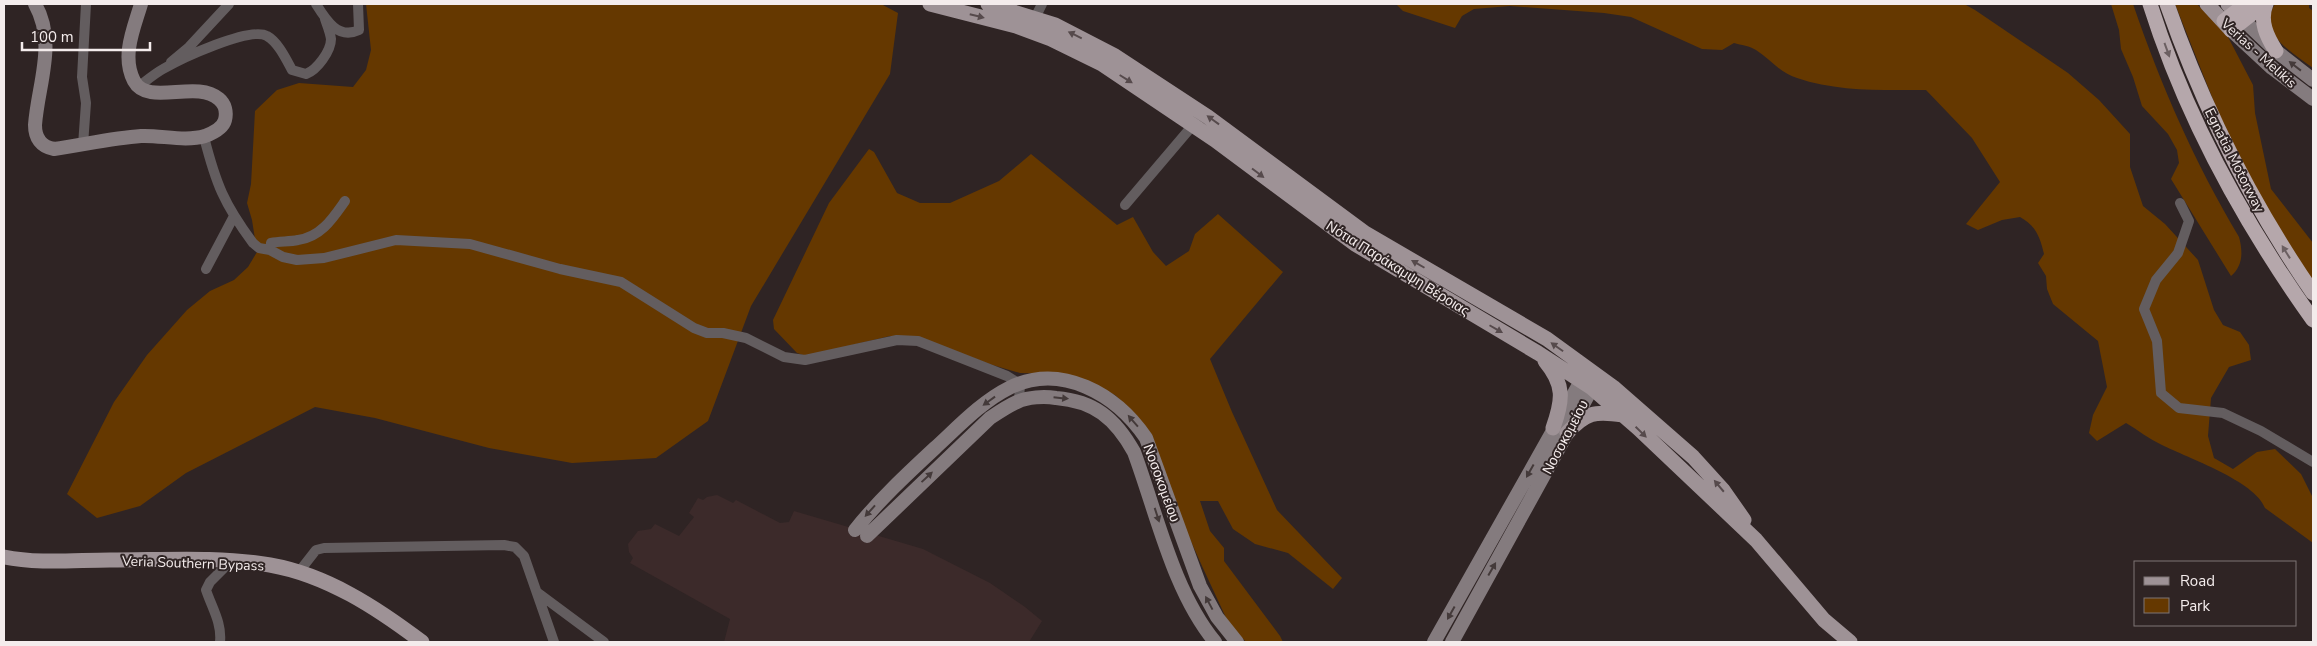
<svg xmlns="http://www.w3.org/2000/svg" width="2317" height="646" font-family="'Nunito Sans',sans-serif">
<style>
.built{fill:#3c2a2a}
.green{fill:#653800}
.lines{fill:none;stroke-linecap:round;stroke-linejoin:round}
.street{stroke:#635d5f;stroke-width:10}
.secondary{stroke:#847b7e;stroke-width:14}
.primary{stroke:#9e9296;stroke-width:15}
.highway{stroke:#b5a7ab;stroke-width:15}
.oneway{fill:#564a4c}
.oneway2{fill:#6b5f61}
.oneway3{fill:#443a3a}
.labels{text-anchor:middle;stroke-width:4;stroke-linejoin:round;paint-order:stroke}
.street-label{font-size:14px;fill:#f4ecec;stroke:#2f2424}
</style>
<rect width="100%" height="100%" fill="#2f2424"/>
<!-- built -->
<path class="built" d="M717,495L733,503L736,500L780,523L789,522L794,511L923,549L990,583L1025,607L1042,621L1029,642H724L730,619L630,563L633,558L629,552L628,544L638,531L651,529L655,524L679,536L694,517L689,513L698,498L703,500L707,497Z"/>
<!-- green -->
<path class="green" d="M366,4H881L898,13L890,74L751,306L708,421L656,458L572,463L489,448L375,418L315,407L186,473L140,506L97,518L67,494L114,402L147,355L187,310L210,291L234,280L248,267L257,252L252,220L247,203L251,184L255,111L277,90L299,83L353,87L366,70L371,50Z
M1396,4H1964L1975,10L2068,73L2099,100L2130,134V167L2143,206L2165,224L2198,260L2214,310L2223,325L2240,332L2249,345L2251,360L2229,367L2211,398L2208,436L2214,458L2233,469L2257,452L2275,449L2301,474L2313,498V543L2265,508C2255,481 2188,458 2162,445C2149,439 2138,430 2126,423L2097,441L2089,433L2093,415L2107,387L2098,341L2053,304L2047,289L2046,276L2038,263L2044,254C2040,237 2036,226 2020,217L2002,220L1978,230L1966,224L2000,182L1972,138L1926,90C1883,90 1838,92 1797,78C1780,73 1770,59 1756,50C1750,46 1741,45 1734,43L1722,50L1702,49L1631,17L1604,13L1510,6L1474,9L1462,16L1455,28L1403,11Z
M2111,4H2133C2161,86 2195,163 2239,237C2243,252 2243,266 2231,276L2171,179L2179,163L2177,150L2168,134L2142,106L2133,77L2121,49L2119,30Z
M2175,4H2197L2227,35L2253,85L2255,113L2271,189L2313,243V286L2277,233L2218,112Z
M2275,4H2309V8L2313,11V68C2293,53 2256,33 2275,4Z
M869,149L874,152L897,193L920,203H950L999,181L1031,154L1117,225L1133,217L1153,252L1166,266L1189,251L1195,234L1218,214L1283,272L1210,359L1232,412L1277,510L1342,578L1333,589L1288,553L1255,544L1233,529L1218,501H1200L1210,531L1224,548V561L1280,636L1283,642H1246L1228,622L1202,566L1177,510L1152,435L1138,417L1115,395L1084,380L1056,374L1020,373L989,364L922,338L890,336L806,356L797,353L774,329L773,320L829,203Z"/>
<g class="lines">
<!-- street -->
<path class="street" d="M316,4C326,20 338,40 359,30L358,4
M1035,18L1042,4
M171,62L189,47L229,4
M138,87C146,81 154,74 163,69C180,59 250,26 267,36C278,42 286,59 292,70L306,74C317,70 331,51 331,39C330,32 327,25 325,19
M204,137C216,184 224,204 253,243L259,248L270,250
M83,145L86,103L82,77L86,4
M345,201C333,218 321,237 298,240C289,242 280,241 271,243L270,250L283,257L297,260L324,258L396,240L470,244L560,269L621,282L694,328L707,333H723L746,338L784,357L805,360L897,340L918,341L1007,376L1020,384L1019,401
M2180,203L2189,221L2178,253L2156,280L2144,309L2157,341L2161,393L2179,408L2223,413L2261,431L2313,462
M1125,205L1193,125
M206,269L234,216
M298,573L316,550L324,548L504,545L515,547L524,556L554,642
M538,593L604,642
M220,642C222,623 212,608 206,590L210,582L230,562"/>
<!-- secondary -->
<path class="secondary" d="M35,4C57,43 38,84 35,125C35,138 41,147 54,149C83,145 112,138 141,136C161,135 185,142 205,136C213,133 223,128 225,120C227,112 225,104 219,99C196,79 148,107 134,81C121,56 134,28 141,4
M2236,13L2276,51L2313,80
M2231,30L2272,68L2313,99
M855,530C879,500 907,474 935,448C957,428 981,402 1009,388C1061,362 1116,394 1146,438L1200,586L1217,617L1237,642
M867,536L990,418C999,412 1008,406 1017,402C1028,397 1044,396 1056,398C1094,401 1115,418 1134,452C1157,514 1173,591 1215,642
M1434,642L1581,381
M1452,642L1592,388"/>
<!-- primary -->
<path class="primary" d="M930,4L1016,26L1051,39L1102,64L1215,140L1355,244L1538,353L1592,388L1638,428L1756,540L1824,620L1850,642
M988,4L1055,25L1115,56L1208,117L1365,233L1547,339L1613,387L1693,457L1723,490L1744,520
M2207,4L2231,30
M2228,4L2235,12
M1545,361C1565,385 1563,400 1553,428
M1567,433C1586,412 1595,411 1623,415
M4,557C38,564 76,560 110,560C163,560 218,556 270,565C327,575 377,608 422,642"/>
<!-- highway -->
<path class="highway" d="M2150,4C2186,118 2244,223 2313,320
M2167,4C2203,107 2251,203 2313,293
M2266,4C2259,21 2267,37 2276,51
M2224,21L2246,4
M2231,30L2264,4"/>
</g>
<!-- one-way arrows -->
<defs><path id="oneway-solid" d="M-6-.8H1V-3.2L6.5 0L1 3.2V.8H-6Z" transform="scale(1.25)"/></defs>
<g class="oneway">
<use href="#oneway-solid" transform="translate(977 16) rotate(14)"/>
<use href="#oneway-solid" transform="translate(1075 35) rotate(-154)"/>
<use href="#oneway-solid" transform="translate(1126 79) rotate(32)"/>
<use href="#oneway-solid" transform="translate(1213 120) rotate(-144)"/>
<use href="#oneway-solid" transform="translate(1258 173) rotate(37)"/>
<use href="#oneway-solid" transform="translate(1418 264) rotate(-150)"/>
<use href="#oneway-solid" transform="translate(1496 329) rotate(30)"/>
<use href="#oneway-solid" transform="translate(1557 347) rotate(-145)"/>
<use href="#oneway-solid" transform="translate(1641 432) rotate(44)"/>
<use href="#oneway-solid" transform="translate(1719 486) rotate(-130)"/>
</g>
<g class="oneway2">
<use href="#oneway-solid" transform="translate(2167 50) rotate(70)"/>
<use href="#oneway-solid" transform="translate(2286 252) rotate(-122)"/>
</g>
<g class="oneway3">
<use href="#oneway-solid" transform="translate(2295 66) rotate(-142)"/>
<use href="#oneway-solid" transform="translate(1061 398) rotate(6)"/>
<use href="#oneway-solid" transform="translate(989 401) rotate(144)"/>
<use href="#oneway-solid" transform="translate(1133 421) rotate(-131)"/>
<use href="#oneway-solid" transform="translate(1530 471) rotate(119)"/>
<use href="#oneway-solid" transform="translate(927 477) rotate(-43)"/>
<use href="#oneway-solid" transform="translate(870 511) rotate(132)"/>
<use href="#oneway-solid" transform="translate(1157 515) rotate(72)"/>
<use href="#oneway-solid" transform="translate(1492 569) rotate(-60)"/>
<use href="#oneway-solid" transform="translate(1209 603) rotate(-118)"/>
<use href="#oneway-solid" transform="translate(1451 613) rotate(119)"/>
</g>
<g class="labels">
<!-- street labels -->
<g class="street-label">
<text transform="translate(2259 53) rotate(42)" y="5">Verias - Melikis</text>
<text transform="translate(2235 160) rotate(63)" y="5">Egnatia Motorway</text>
<text transform="translate(1398 268) rotate(32)" y="5">Νότια Παράκαμψη Βέροιας</text>
<text transform="translate(1565 437) rotate(-62)" y="5">Νοσοκομείου</text>
<text transform="translate(1162 483) rotate(70)" y="5">Νοσοκομείου</text>
<text transform="translate(193 563) rotate(2)" y="5">Veria Southern Bypass</text>
</g>
</g>
<!-- border -->
<rect width="2317" height="646" fill="none" stroke="#f4ecec" stroke-width="10"/>
<!-- legend -->
<rect x="2134" y="561" width="162" height="65" fill="#2f2424" stroke="#7e7474"/>
<rect x="2144" y="577" width="25" height="8" fill="#9e9296" stroke="#7e7474"/>
<text x="2180" y="586" font-size="15" fill="#f4ecec">Road</text>
<rect x="2144" y="598" width="25" height="15" fill="#653800" stroke="#7e7474"/>
<text x="2180" y="611" font-size="15" fill="#f4ecec">Park</text>
<!-- scale -->
<path d="M22 42v8h128v-8" fill="none" stroke="#f4ecec" stroke-width="2.5"/>
<text x="30" y="42" font-size="15" fill="#f4ecec" stroke="#2f2424" stroke-width="4" paint-order="stroke">100 m</text>
</svg>
